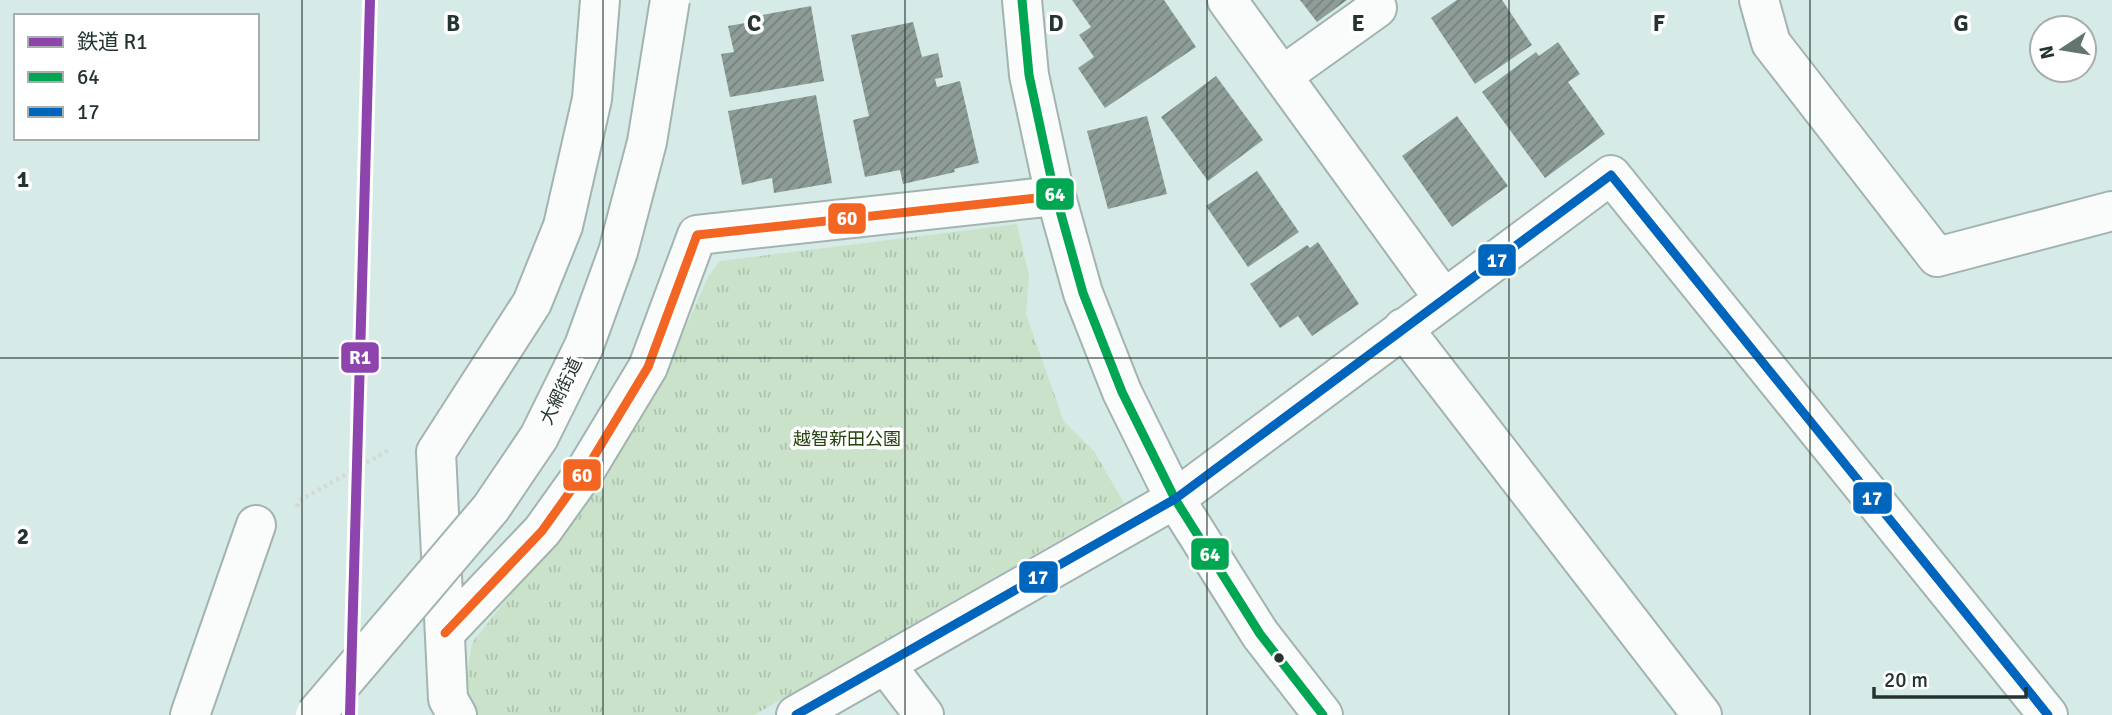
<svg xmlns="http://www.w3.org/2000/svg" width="2112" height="715" font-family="Signika,'Noto Sans JP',sans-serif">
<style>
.park{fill:url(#park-tufts)}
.building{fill:url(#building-hatch)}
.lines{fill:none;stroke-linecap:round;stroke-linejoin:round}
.street-casing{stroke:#a2b3b0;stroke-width:42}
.secondary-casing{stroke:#a2b3b0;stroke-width:42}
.path{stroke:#d3dad9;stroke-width:4.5;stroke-dasharray:3.5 3.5;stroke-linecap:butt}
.street{stroke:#f9fcfb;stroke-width:38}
.secondary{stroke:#f9fcfb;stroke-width:38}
.primary-bridge-casing{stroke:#a2b3b0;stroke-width:42;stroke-linecap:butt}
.primary-bridge{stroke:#f9fcfb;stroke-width:38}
.bus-1-casing{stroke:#fff;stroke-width:14}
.bus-2-casing{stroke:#fff;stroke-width:14}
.bus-3-casing{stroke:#fff;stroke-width:14}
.bus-1{stroke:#00a651;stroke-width:9}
.bus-2{stroke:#0065bd;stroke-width:9}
.bus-3{stroke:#f26522;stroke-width:9}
.rail-1-casing{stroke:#fff;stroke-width:16}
.rail-1{stroke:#8e44ad;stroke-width:10}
.grid{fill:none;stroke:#253432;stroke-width:2;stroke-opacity:0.55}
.bus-dot{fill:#253432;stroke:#fff;stroke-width:2.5}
.labels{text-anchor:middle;stroke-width:7;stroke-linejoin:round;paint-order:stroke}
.street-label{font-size:18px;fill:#253432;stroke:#fff}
.park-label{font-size:18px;fill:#23410b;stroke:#fff}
.grid-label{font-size:23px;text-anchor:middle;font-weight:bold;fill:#253432;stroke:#fff;stroke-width:7;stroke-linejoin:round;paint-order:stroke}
.line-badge{stroke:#fff;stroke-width:2.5}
.badge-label{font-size:19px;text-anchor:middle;font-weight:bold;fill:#fff}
</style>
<defs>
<pattern id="park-tufts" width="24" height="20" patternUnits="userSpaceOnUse" patternTransform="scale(1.75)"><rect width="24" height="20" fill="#c9e2c9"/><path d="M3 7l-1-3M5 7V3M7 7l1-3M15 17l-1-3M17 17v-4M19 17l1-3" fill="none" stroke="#acc2ad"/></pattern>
<pattern id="building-hatch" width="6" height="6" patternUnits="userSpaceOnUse" patternTransform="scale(1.75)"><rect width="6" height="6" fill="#8e9d98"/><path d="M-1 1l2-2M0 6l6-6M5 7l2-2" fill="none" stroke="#74817d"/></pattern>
</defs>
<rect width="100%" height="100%" fill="#d6ebe7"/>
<!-- park -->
<path class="park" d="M1017,224L1029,276L1026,314L1064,422L1094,451L1124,503L754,715H477L464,691L472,643L561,531L654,398L708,277L720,261Z"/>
<!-- building -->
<path class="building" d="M1072,0H1164L1196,47L1105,108L1078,68L1094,57L1079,35L1091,27Z
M1300,0H1347L1317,22Z
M1457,0H1502L1532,45L1475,84L1431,18Z
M811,6L824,81L730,97L721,54L734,52L728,26L763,20L762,15Z
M913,22L922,57L938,53L943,77L935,79L937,87L960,81L979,163L954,169L955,172L903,184L900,170L865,177L853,120L869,116L851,35Z
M1558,42L1580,74L1568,82L1605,134L1545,178L1482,92L1536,52L1539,56Z
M1216,76L1263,140L1208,181L1161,117Z
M816,95L832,183L774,193L772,178L742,185L728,111Z
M1147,116L1167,194L1108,209L1087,131Z
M1457,116L1508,186L1452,227L1402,156Z
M1257,171L1299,232L1248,267L1206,206Z
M1318,242L1359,304L1312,336L1298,316L1280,328L1250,284L1307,245L1310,248Z"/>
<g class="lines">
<!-- street casing -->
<g class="street-casing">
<path id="street" d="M1227,0L1444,299
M1759,0L1771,43L1937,257L2112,211
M1282,76L1377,8
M1403,328L1702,715
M445,633L542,531L587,468L648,367L697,235L1055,196
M885,664L924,715
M190,715L256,525
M457,715L448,699L436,452L532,303L563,226L592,99L600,0
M796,715L1175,499L1611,175L2048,715"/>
</g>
<!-- secondary casing -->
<g class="secondary-casing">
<path id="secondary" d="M1022,0L1029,75L1052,182L1083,293L1122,392L1175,499L1260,634L1323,715"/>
</g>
<!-- path -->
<path class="path" d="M297,507L299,501L389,450"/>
<!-- street -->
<use href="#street" class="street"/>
<!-- secondary -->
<use href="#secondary" class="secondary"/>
<!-- primary-bridge casing -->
<g class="primary-bridge-casing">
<path id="primary-bridge" d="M315,715L491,508L539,437L584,346L618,252L647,142L670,0"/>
</g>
<!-- primary-bridge -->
<use href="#primary-bridge" class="primary-bridge"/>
<!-- bus-1 casing -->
<g class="bus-1-casing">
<path id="bus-1" d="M1022,0L1029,75L1052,182L1083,293L1122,392L1175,499L1260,634L1323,715"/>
</g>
<!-- bus-2 casing -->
<g class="bus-2-casing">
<path id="bus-2" d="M796,715L1175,499L1611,175L2048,715"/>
</g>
<!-- bus-3 casing -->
<g class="bus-3-casing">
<path id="bus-3" d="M445,633L542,531L587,468L648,367L697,235L1055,196"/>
</g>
<!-- bus-1 -->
<use href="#bus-1" class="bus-1"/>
<!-- bus-2 -->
<use href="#bus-2" class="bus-2"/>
<!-- bus-3 -->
<use href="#bus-3" class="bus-3"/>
<!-- rail-1 casing -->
<g class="rail-1-casing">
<path id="rail-1" d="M350,715L370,0"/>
</g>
<!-- rail-1 -->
<use href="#rail-1" class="rail-1"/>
</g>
<!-- grid -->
<path class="grid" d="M302,0V715M603,0V715M905,0V715M1207,0V715M1509,0V715M1810,0V715M0,358H2112"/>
<!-- markers -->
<circle class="bus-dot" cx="1279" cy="658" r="6"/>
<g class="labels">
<!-- street labels -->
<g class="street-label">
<text transform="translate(561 391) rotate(-64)" y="6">大網街道</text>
</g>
<!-- park labels -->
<g class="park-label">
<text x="847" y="445">越智新田公園</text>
</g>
</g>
<g class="grid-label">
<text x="453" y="31">B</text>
<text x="754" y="31">C</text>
<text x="1056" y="31">D</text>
<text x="1358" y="31">E</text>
<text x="1659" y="31">F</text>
<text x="1961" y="31">G</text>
<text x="23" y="187">1</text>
<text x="23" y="544">2</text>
</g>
<g class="line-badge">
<rect x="1035" y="177" width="40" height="34" rx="7" fill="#00a651"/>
<rect x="827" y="202" width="40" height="33" rx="7" fill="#f26522"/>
<rect x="1477" y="243" width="40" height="34" rx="7" fill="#0065bd"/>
<rect x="340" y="341" width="40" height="33" rx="7" fill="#8e44ad"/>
<rect x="562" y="458" width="40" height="34" rx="7" fill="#f26522"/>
<rect x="1852" y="481" width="41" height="34" rx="7" fill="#0065bd"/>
<rect x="1190" y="537" width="40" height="34" rx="7" fill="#00a651"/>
<rect x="1018" y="560" width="41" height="34" rx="7" fill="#0065bd"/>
</g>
<g class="badge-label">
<text x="1055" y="201">64</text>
<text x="847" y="225">60</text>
<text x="1497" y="267">17</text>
<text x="360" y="364">R1</text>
<text x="582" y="482">60</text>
<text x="1872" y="505">17</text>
<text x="1210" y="561">64</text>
<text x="1038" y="584">17</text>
</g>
<!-- legend -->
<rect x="14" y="14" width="245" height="126" fill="#ffffff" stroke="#a8aead" stroke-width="2"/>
<rect x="28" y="37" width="35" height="10" fill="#8e44ad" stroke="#a8aead" stroke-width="2"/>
<text x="77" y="49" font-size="21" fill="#253432">鉄道 R1</text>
<rect x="28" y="72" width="35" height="10" fill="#00a651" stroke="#a8aead" stroke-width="2"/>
<text x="77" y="84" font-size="21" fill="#253432">64</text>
<rect x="28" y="107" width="35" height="10" fill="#0065bd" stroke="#a8aead" stroke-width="2"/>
<text x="77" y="119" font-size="21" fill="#253432">17</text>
<!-- north arrow -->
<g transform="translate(2063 49) rotate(258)"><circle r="33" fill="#ffffff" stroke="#a8aead" stroke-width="2"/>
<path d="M0-5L12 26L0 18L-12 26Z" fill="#637471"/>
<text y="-10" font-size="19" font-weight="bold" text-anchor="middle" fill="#253432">N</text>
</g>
<!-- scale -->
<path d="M1874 687v10h152v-10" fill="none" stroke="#253432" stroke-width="3.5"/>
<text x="1884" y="687" font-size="21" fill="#253432" stroke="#ffffff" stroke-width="5" paint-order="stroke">20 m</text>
</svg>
